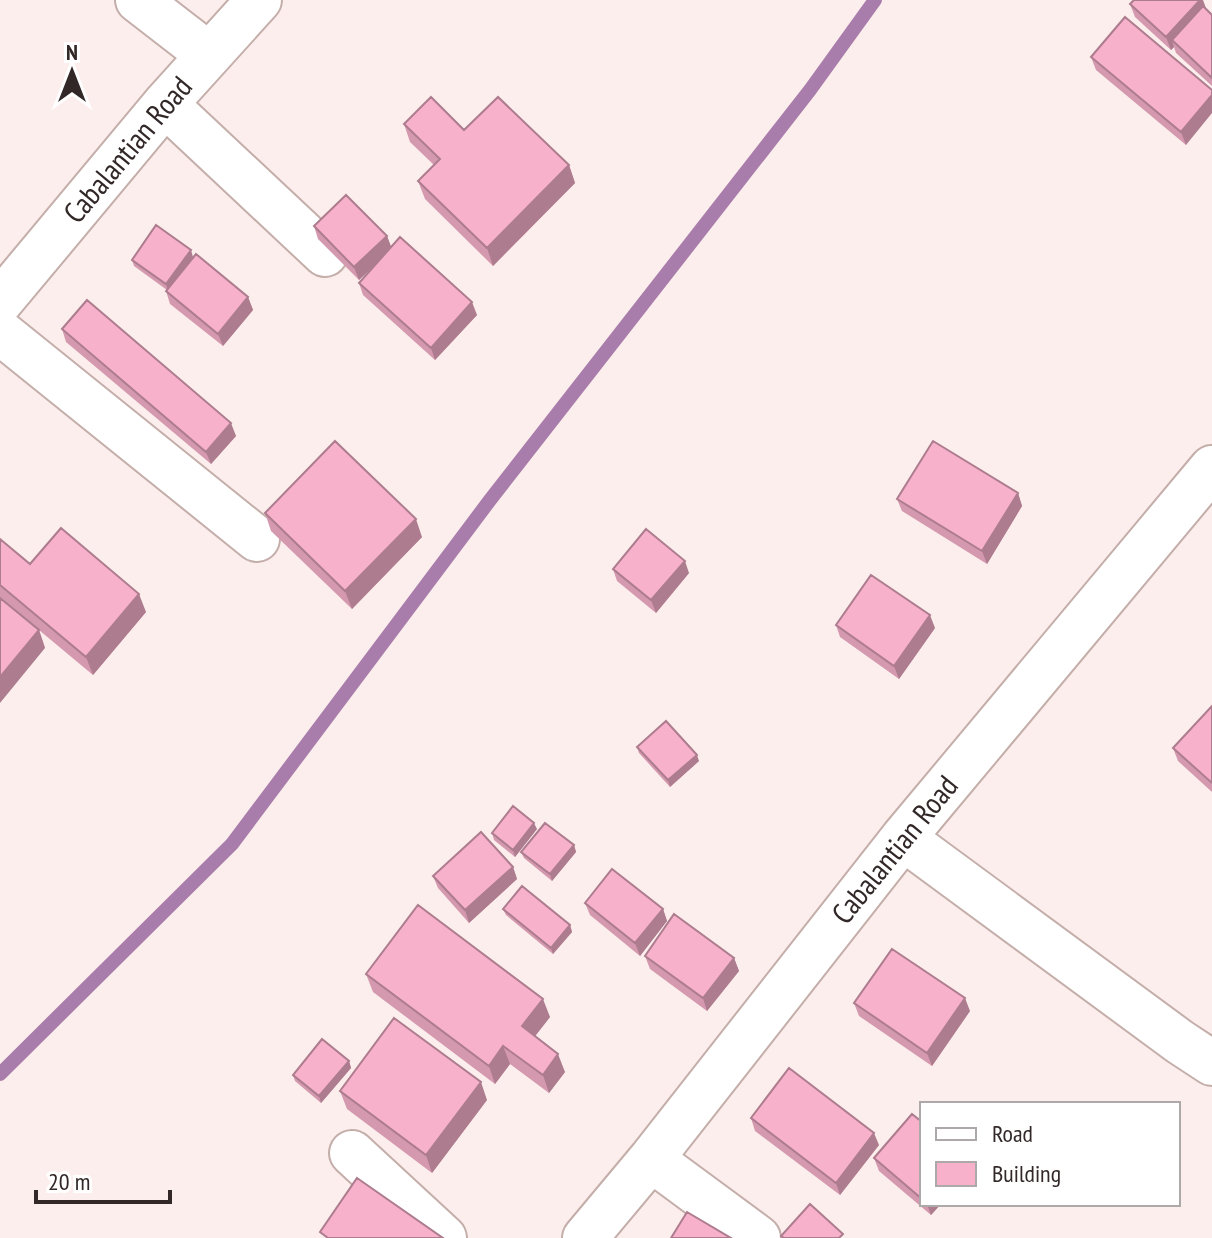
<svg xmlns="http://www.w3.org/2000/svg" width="1212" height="1238" font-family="'PT Sans Narrow',sans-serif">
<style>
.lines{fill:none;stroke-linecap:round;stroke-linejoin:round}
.stream{stroke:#a97dab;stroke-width:14}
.minor-casing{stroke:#c4aeaa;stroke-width:48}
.minor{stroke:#fff;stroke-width:44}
.wall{fill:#d498af}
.shaded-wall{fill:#ad7c8e}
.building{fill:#f7b1cb;stroke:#ad7c8e;stroke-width:2}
.labels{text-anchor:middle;stroke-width:6;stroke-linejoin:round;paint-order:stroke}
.street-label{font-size:30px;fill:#312827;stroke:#fff}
</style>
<rect width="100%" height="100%" fill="#fceeec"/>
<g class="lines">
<!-- stream -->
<path class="stream" d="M0,1074L232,844L490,500L810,90L875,0"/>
<!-- minor casing -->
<g class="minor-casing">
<path id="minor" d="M138,0L209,55
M165,104L325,254
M0,302L165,104L259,0
M0,332L257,539
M903,838L1180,1042L1212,1063
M352,1153L444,1238
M651,1159L758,1238
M585,1238L651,1159L903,838L1212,468"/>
</g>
<!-- minor -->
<use href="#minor" class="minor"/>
</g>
<!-- wall -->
<path class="wall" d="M1130,4L1206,10L1212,15V86L1176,53L1174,47L1171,50L1135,17Z
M1091,57L1212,90L1186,145L1096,70Z
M404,124L464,130L569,165L575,183L493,266L425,199L418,181L434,165L410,142Z
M314,226L387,236L391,247L477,315L435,360L363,295L359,283L375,264L359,280L318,239Z
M193,257L248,297L253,310L223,346L170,304L166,291L167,290L134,266L132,260Z
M62,329L236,436L211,464L66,342Z
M1018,493L1022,506L987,564L902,511L897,499Z
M265,513L422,537L352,609L271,531Z
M0,539L30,564L146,612L93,675L39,630L45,648L0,598Z
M613,569L689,573L656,613L617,581Z
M836,625L935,628L899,679L840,637Z
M1212,706V792L1178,761L1173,748Z
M637,747L699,761L670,787L639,753Z
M537,829L515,857L494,840L492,833Z
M574,845L576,852L552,881L524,858L521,852Z
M513,867L517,879L469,923L438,888L433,876Z
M585,903L663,909L667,921L640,956L590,915Z
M503,909L570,925L572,932L553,954L506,915Z
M645,956L734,958L739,971L707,1011L650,969Z
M366,974L550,1017L535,1036L565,1072L549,1093L510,1064L495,1084L373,992Z
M854,1003L970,1011L932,1066L859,1016Z
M349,1061L351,1068L321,1103L295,1081L293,1075Z
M340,1091L487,1100L432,1173L347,1109Z
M751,1118L879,1145L840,1195L755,1131Z
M922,1122V1204H941L931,1215L879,1171L874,1158Z"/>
<!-- shaded-wall -->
<path class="shaded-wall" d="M1200,0H1203L1207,11L1172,40L1174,47L1171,50L1166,37Z
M1212,95V113L1186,145L1181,132Z
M569,165L575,183L493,266L487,248Z
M387,236L392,249L359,280L354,267Z
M191,250L193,257L168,291L166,284Z
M248,297L253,310L223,346L218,334Z
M472,302L477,315L435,360L431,348Z
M231,423L236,436L211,464L206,452Z
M1018,493L1022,506L987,564L982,551Z
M416,519L422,537L352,609L345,591Z
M685,561L689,573L656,613L651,600Z
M139,594L146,612L93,675L86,657Z
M930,615L935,628L899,679L894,666Z
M39,630L45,648L0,703V677Z
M697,755L699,761L670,787L668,780Z
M534,823L537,829L515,857L513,850Z
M574,845L576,852L552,881L550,874Z
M513,867L517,879L469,923L465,910Z
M663,909L667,921L640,956L635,943Z
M570,925L572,932L553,954L551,948Z
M734,958L739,971L707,1011L703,998Z
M965,998L970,1011L932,1066L927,1053Z
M543,999L550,1017L529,1044L522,1026Z
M503,1046L510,1064L495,1084L489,1066Z
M558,1054L565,1072L549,1093L543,1075Z
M349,1061L351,1068L321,1103L319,1096Z
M481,1082L487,1100L432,1173L426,1155Z
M874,1133L879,1145L840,1195L836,1183Z
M927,1204H941L931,1215Z"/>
<!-- building -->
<path class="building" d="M1134,0H1200L1166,37L1130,4Z
M1203,6L1212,15V78L1172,40Z
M1125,17L1212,90V95L1181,132L1091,57Z
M431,97L464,130L498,97L569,165L487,248L418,181L440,159L404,124Z
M346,195L387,236L354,267L314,226Z
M156,225L191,250L166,284L132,260Z
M400,237L472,302L431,348L359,283Z
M196,254L248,297L218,334L166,291Z
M87,300L231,423L206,452L62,329Z
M335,441L416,519L345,591L265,513Z
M933,441L1018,493L982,551L897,499Z
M61,528L139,594L86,657L0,585V539L30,564Z
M646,529L685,561L651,600L613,569Z
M871,575L930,615L894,666L836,625Z
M0,598L39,630L0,677Z
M1212,706V783L1173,748Z
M666,721L697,755L668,780L637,747Z
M513,806L534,823L513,850L492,833Z
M545,823L574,845L550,874L521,852Z
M481,832L513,867L465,910L433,876Z
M612,869L663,909L635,943L585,903Z
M522,886L570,925L551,948L503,909Z
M418,905L543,999L522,1026L558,1054L543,1075L503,1046L489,1066L366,974Z
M674,914L734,958L703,998L645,956Z
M892,949L965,998L927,1053L854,1003Z
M394,1018L481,1082L426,1155L340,1091Z
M322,1039L349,1061L319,1096L293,1075Z
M789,1068L874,1133L836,1183L751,1118Z
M912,1114L922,1122V1199L874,1158Z
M357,1178L443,1238H328L320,1232Z
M810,1204L843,1234L839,1238H784L781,1236Z
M687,1212L731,1238H671Z"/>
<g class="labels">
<!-- street labels -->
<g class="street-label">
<text transform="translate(128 150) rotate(-50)" y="10">Cabalantian Road</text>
<text transform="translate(895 850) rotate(-51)" y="10">Cabalantian Road</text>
</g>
</g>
<!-- legend -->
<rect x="920" y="1102" width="260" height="104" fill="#ffffff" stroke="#ada9a9" stroke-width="2"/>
<rect x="936" y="1128" width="40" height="12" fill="#ffffff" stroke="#ada9a9" stroke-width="2"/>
<text x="992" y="1142" font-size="24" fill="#312827">Road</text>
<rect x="936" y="1162" width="40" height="24" fill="#f7b1cb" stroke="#ada9a9" stroke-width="2"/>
<text x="992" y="1182" font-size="24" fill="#312827">Building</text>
<!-- north arrow -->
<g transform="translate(72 72)" stroke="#ffffff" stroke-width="6" paint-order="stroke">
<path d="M0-6L14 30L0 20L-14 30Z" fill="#312827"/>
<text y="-12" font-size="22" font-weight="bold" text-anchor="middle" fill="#312827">N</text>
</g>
<!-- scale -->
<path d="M36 1190v12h134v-12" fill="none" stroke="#312827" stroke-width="4"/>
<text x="48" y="1190" font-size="24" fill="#312827" stroke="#ffffff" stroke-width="6" paint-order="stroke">20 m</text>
</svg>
